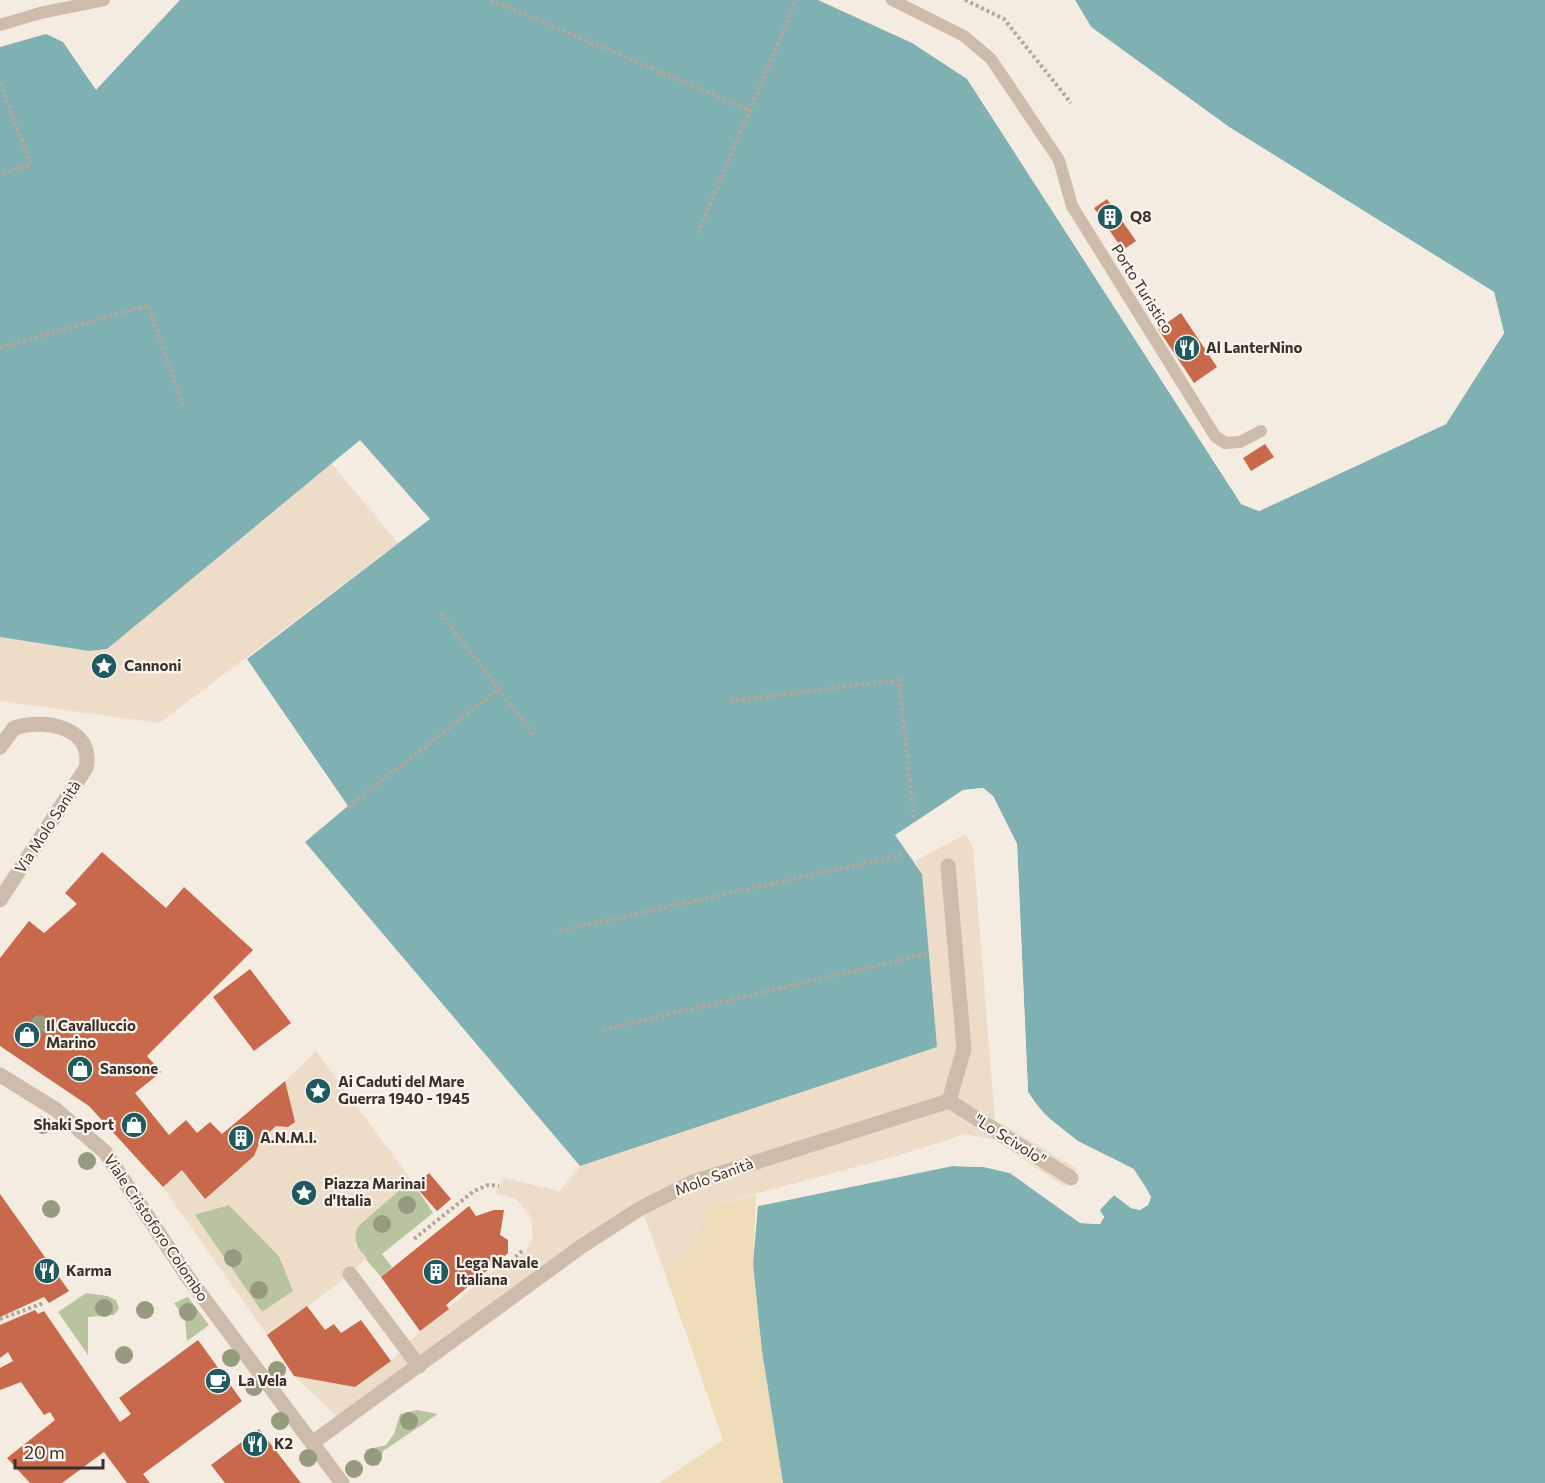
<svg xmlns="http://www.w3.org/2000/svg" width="1545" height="1483" font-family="Commissioner,sans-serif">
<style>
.green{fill:#b8c4a0}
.sand{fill:#efdcb8}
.plaza{fill:#ecdcc8;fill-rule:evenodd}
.water{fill:#7fb0b2}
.pier{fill:#f4ebe1}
.building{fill:#c8694b}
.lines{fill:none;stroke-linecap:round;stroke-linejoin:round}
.path{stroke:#b9a596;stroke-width:4;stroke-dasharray:3 3;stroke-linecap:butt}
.lane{stroke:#cdbbac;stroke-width:12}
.street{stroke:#cdbbac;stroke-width:15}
.tree{fill:#969b7f}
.labels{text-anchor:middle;stroke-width:4.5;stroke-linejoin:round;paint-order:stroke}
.poi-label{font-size:15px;font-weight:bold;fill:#3b302b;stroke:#fbf5ee;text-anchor:start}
.street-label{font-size:15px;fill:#3b302b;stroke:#fbf5ee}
</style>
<rect width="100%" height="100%" fill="#f4ebe1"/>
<!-- green -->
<path class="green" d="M411,1180L433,1213L382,1254L392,1267L381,1277C370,1262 346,1244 359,1225Z
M229,1205L279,1256L294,1291L262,1312L194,1214Z
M86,1293L107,1296L116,1300L119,1308L114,1315L88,1317V1355L58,1312Z
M188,1297L209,1325L187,1341L185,1319L174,1303Z
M417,1410L438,1414L383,1451L378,1466L365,1450L386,1445L394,1434L400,1414Z"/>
<!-- sand -->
<path class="sand" d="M756,1195L753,1264L762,1351L783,1483H659L723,1440L665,1273C689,1255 697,1232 710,1206Z"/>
<!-- plaza -->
<path class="plaza" d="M331,463L398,543L159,723L0,701V637L89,651L107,649Z
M966,834L973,848L995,1120L1077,1169L1065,1187L995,1140L965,1134L900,1155L710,1206V1226L699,1227L690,1248L678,1263L665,1273L641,1208L342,1421L294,1376L355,1387L391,1361L420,1331L509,1258L513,1263L526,1252L533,1236L532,1224L529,1214L516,1199L495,1193L504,1178L560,1191L580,1166L936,1047L922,874L915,861Z
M316,1051L411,1180L356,1228L355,1245L367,1258L335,1286L267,1335L163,1187L182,1170L205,1198L254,1156L260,1141L276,1126L288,1127L294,1122L285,1081ZM229,1205L279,1256L293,1291L262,1312L194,1215Z"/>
<!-- water -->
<path class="water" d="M180,0H818L912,43L967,79L1241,504L1259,511L1446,424L1504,333L1494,292L1229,127L1091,27L1075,0H1545V1483H783L762,1351L753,1264L758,1206L952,1166L984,1167L1010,1173L1080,1223L1100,1224L1104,1217L1099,1210L1114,1195L1131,1208L1140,1210L1148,1205L1151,1197C1132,1157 1112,1162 1078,1142C1058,1129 1041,1112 1028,1092L1017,844L993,796L983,788L963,790L895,835L922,874L937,1047L580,1166L305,842L348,806L247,659L430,519L360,440L107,649L89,651L0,637V47L46,34L63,42L96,90Z"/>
<!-- pier -->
<path class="pier" d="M1072,0H1075L1091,27L1229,127L1494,292L1504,333L1446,424L1259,511L1241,504L1243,502L1259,508L1444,422L1501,332L1491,294L1227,130L1089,30Z
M983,788L993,796L1017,844L1028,1092L1040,1111L1078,1141L1134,1169L1151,1197L1148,1205L1140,1210L1131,1208L1114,1195L1100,1210L1104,1217L1100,1224L1080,1223L1010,1173L984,1167L952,1166L758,1206L757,1203L952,1163L984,1164L1011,1171L1081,1220L1098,1221L1101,1217L1097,1209L1113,1192L1132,1205L1139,1207L1146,1203L1148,1197L1132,1172L1076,1144L1038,1113L1026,1093L1014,845L990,798L982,791L965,793L948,804L947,801L963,790Z"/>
<!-- building -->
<path class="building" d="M1107,199L1136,241L1123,250L1094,208Z
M1181,313L1217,367L1194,383L1158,329Z
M1265,444L1274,457L1251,471L1243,458Z
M102,852L166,908L184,887L253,950L147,1056L161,1072L135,1093L169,1135L186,1120L197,1133L210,1122L222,1134L285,1081L295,1122L288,1127L276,1126L260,1141L254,1156L205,1199L182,1170L163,1187L89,1106L0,1046V958L29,921L44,933L77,904L65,893Z
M250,969L291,1023L254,1051L213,997Z
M429,1173L451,1199L437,1211L415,1186Z
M0,1194L69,1291L49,1303L44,1297L0,1317Z
M469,1206L476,1216L494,1210H504L500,1235L508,1240V1253L446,1305L449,1309L420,1331L381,1277Z
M307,1306L325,1330L334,1324L341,1333L361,1320L391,1361L355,1387L294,1376L267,1335Z
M35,1310L38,1314L44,1311L120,1422L131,1414L119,1398L198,1340L242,1401L143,1474L150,1483H127L104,1452L62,1483H30L7,1458L55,1420L50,1412L44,1415L21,1382L0,1390V1368L13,1361L8,1352L0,1358V1325Z
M259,1429L301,1483H225L211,1465Z"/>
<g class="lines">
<!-- path -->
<path class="path" d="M491,0L750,110
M965,0L1004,19L1071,103
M0,83L31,165L0,174
M698,233L796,0
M0,348L148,305L183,407
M440,613L535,736
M730,701L899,680L914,822
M348,807L499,689
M559,931L906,854
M603,1030L929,953
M414,1239L474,1191L488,1185L499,1186
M511,1261L522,1251
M0,1319L44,1303"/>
<!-- lane -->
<path class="lane" d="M892,0L964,36L991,59L1059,160L1072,206L1215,436L1225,443L1240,442L1261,431
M0,25L40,13L104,0"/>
<!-- street -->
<path class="street" d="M0,747L14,728C44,718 95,727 86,768L0,900
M0,1075L55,1109L105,1152L187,1276L342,1483
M949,1101L1071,1178
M350,1274L419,1366
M312,1443L582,1246L641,1208L693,1182L949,1101L964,1049L948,866"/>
</g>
<!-- trees -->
<g class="tree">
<circle cx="40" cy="1024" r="9"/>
<circle cx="43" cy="1125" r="9"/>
<circle cx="87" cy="1161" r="9"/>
<circle cx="407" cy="1205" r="9"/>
<circle cx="51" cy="1209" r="9"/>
<circle cx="382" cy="1224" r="9"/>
<circle cx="233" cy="1258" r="9"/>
<circle cx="259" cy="1290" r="9"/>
<circle cx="104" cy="1308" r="9"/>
<circle cx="145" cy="1310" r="9"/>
<circle cx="188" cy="1312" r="9"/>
<circle cx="124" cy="1355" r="9"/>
<circle cx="231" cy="1358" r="9"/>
<circle cx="277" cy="1370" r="9"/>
<circle cx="254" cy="1387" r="9"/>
<circle cx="280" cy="1421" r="9"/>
<circle cx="409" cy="1421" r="9"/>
<circle cx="373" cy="1457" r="9"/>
<circle cx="308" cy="1458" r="9"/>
<circle cx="354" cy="1469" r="9"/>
</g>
<!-- icons -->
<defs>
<g id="building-disc" transform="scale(1.35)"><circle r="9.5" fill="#1f5a5e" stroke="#fbf5ee"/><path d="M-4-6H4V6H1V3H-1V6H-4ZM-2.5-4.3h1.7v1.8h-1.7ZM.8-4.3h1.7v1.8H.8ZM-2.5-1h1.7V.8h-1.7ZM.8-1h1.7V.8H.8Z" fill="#fff"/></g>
<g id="restaurant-disc" transform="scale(1.35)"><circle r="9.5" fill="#1f5a5e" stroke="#fbf5ee"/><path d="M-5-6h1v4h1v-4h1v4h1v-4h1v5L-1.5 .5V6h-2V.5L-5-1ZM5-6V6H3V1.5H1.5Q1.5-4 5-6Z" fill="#fff"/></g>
<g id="sight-disc" transform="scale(1.35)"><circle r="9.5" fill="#1f5a5e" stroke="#fbf5ee"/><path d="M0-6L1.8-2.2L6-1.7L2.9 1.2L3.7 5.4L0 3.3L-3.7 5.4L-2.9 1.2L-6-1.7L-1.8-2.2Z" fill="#fff"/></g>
<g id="shop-disc" transform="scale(1.35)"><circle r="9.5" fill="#1f5a5e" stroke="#fbf5ee"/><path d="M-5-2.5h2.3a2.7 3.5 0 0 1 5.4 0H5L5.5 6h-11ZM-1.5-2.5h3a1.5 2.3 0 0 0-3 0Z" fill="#fff"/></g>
<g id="cafe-disc" transform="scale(1.35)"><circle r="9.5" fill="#1f5a5e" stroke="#fbf5ee"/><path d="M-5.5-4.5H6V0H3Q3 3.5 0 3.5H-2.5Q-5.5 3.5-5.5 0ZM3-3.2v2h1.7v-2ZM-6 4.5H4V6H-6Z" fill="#fff"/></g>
</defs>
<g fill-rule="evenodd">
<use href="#building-disc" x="1110" y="217"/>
<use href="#restaurant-disc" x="1187" y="348"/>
<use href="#sight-disc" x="104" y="666"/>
<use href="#shop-disc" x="27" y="1035"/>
<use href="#shop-disc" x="80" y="1069"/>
<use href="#sight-disc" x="318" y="1091"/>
<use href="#shop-disc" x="134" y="1125"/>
<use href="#building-disc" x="241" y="1138"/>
<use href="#sight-disc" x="304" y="1193"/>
<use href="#restaurant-disc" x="47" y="1271"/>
<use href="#building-disc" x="436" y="1272"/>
<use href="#cafe-disc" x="218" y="1381"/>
<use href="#restaurant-disc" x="255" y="1444"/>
</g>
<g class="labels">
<!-- poi labels -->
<g class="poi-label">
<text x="1130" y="222">Q8</text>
<text x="1206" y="353">Al LanterNino</text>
<text x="124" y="671">Cannoni</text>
<text x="46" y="1031">Il Cavalluccio<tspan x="46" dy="17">Marino</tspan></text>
<text x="100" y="1074">Sansone</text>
<text x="338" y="1087">Ai Caduti del Mare<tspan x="338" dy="17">Guerra 1940 - 1945</tspan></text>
<text x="114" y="1130" text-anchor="end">Shaki Sport</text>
<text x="260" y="1143">A.N.M.I.</text>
<text x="324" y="1189">Piazza Marinai<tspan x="324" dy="17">d'Italia</tspan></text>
<text x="456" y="1268">Lega Navale<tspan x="456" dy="17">Italiana</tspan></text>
<text x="66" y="1276">Karma</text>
<text x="238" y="1386">La Vela</text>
<text x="274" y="1449">K2</text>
</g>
<!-- street labels -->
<g class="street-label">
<text transform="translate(1142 289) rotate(58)" y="5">Porto Turistico</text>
<text transform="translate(48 827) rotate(-57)" y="5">Via Molo Sanità</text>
<text transform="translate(1010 1140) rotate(32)" y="5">"Lo Scivolo"</text>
<text transform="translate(714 1177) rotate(-20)" y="5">Molo Sanità</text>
<text transform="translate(156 1228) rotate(56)" y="5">Viale Cristoforo Colombo</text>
</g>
</g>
<!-- scale -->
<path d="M15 1459v9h88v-9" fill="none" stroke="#3b302b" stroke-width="3"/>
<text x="24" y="1459" font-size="18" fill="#3b302b" stroke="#fbf5ee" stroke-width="4.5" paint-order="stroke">20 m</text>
</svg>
